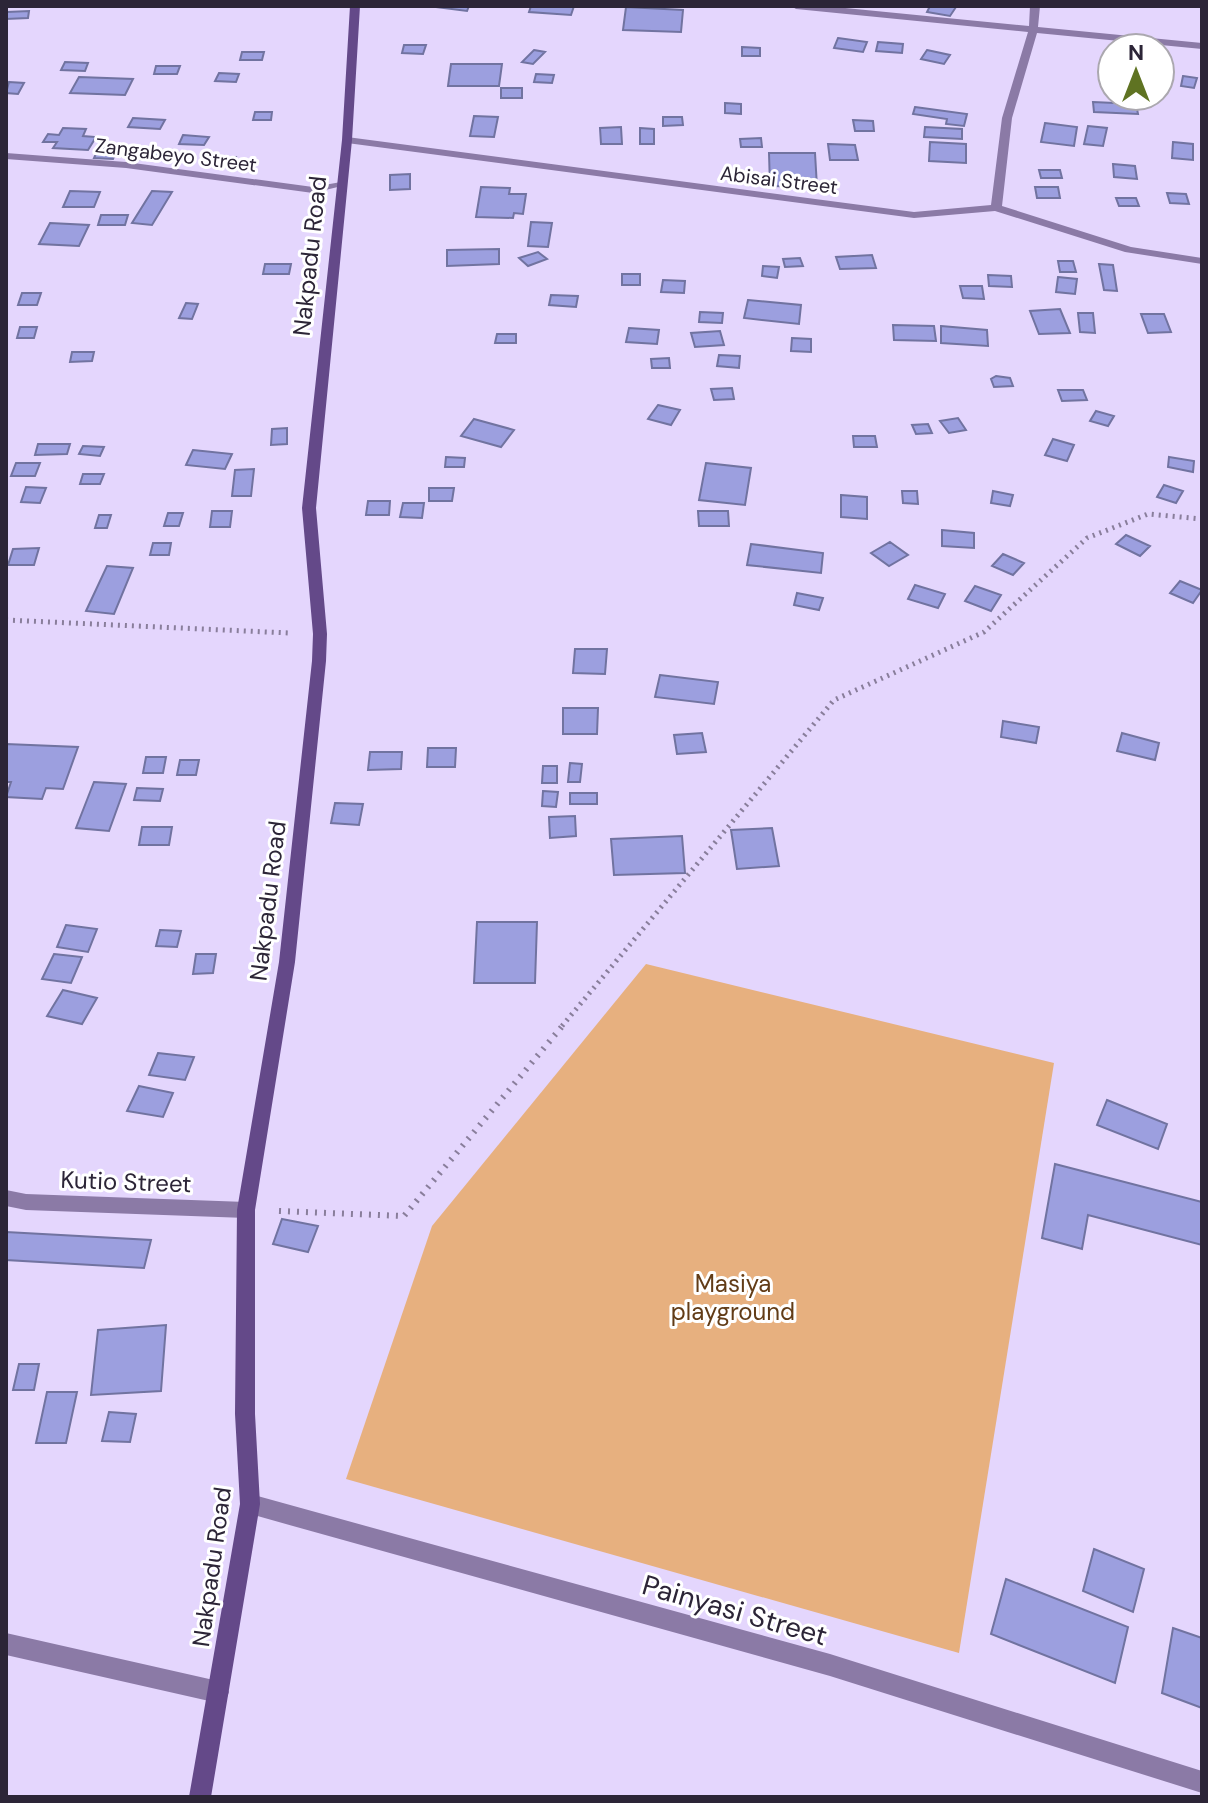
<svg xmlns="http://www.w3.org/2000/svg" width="1208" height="1803" font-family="'DM Sans',sans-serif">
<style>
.green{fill:#e7b07f}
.building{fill:#9c9fdf;stroke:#7173a0;stroke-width:2}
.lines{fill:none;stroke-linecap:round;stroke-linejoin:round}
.path-far1{stroke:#897e9b;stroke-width:5;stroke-dasharray:2 5;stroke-linecap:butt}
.path{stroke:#897e9b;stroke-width:6;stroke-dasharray:2 7;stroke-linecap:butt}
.street{fill:#8b7aa6;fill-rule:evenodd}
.secondary{fill:#644989;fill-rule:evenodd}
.labels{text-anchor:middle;stroke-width:6;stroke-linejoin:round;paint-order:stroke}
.far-street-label{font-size:20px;fill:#2c2537;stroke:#fff}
.street-label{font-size:24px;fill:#2c2537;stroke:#fff}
.park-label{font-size:24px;fill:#623c17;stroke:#fff}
.near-street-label{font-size:28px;fill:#2c2537;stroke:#fff}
</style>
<rect width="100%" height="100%" fill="#e4d6fd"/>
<!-- green -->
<path class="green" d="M646,964L1054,1063L959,1653L346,1479L432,1226Z"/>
<!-- building -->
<path class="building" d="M428,6H469L467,11Z
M531,6H574L571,15L529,12Z
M930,6H951L956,7L950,16L927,12Z
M626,7L683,10L681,32L623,30Z
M29,11L28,18L6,19L7,12Z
M838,38L867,42L863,52L834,48Z
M878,42L903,44L902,53L876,51Z
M404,45H426L423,54L402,53Z
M742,47L760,48V56H742Z
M534,50L545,52L533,64L522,62Z
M927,50L950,55L944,64L921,59Z
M242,52H264L262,60H240Z
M65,62L88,63L85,71L61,70Z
M451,64H502L499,86H448Z
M156,66H180L177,74H154Z
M219,73L239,74L236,82L215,81Z
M536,74L554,75L552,83L534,82Z
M1183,76L1197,78L1194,88L1181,86Z
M79,77L133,79L125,95L70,93Z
M9,82L24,83L18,94L6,93Z
M501,88H522V98H501Z
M1093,102L1136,104L1138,114L1094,112Z
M725,103L741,104V114L725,113Z
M915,107L967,114L964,126L946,124L947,119L913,114Z
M255,112H272L271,120H253Z
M474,116L498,117L494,137L470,136Z
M663,117H682L683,125L663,126Z
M133,118L165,120L160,129L128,127Z
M853,120L873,121L874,131H855Z
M1045,123L1077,127L1074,146L1041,142Z
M1088,126L1107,128L1103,146L1084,144Z
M621,127L622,144H601L600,128Z
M925,127L962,129V139L924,137Z
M63,128L86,129L83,136L96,137L88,150L53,148L57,142H43L48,134L59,135Z
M640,128L654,129V144H640Z
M183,135L209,137L204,145L179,144Z
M761,138L762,147H741L740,139Z
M930,142L966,144V163L929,161Z
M1173,142L1193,144V160L1172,158Z
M828,144L855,145L858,160H830Z
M99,147L118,148L113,159L94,158Z
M143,149L163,150L157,160L137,159Z
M769,153H815L817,187L770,186Z
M217,157H236L234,166H214Z
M1113,164L1135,166L1137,179L1114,177Z
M1039,170H1060L1062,178H1041Z
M410,174V189L390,190V175Z
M481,187L510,188L509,194H526L523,214L514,213L513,218L476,217Z
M1035,187H1058L1060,198H1037Z
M70,191L100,192L94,207H63Z
M152,191L172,192L152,225L132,223Z
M1167,193L1186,194L1189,204L1170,203Z
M1116,198H1136L1139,206H1119Z
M101,215H128L125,225H98Z
M531,222L552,223L548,247L528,246Z
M50,223L89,225L79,246L39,244Z
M499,249V264L447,266V250Z
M538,252L547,259L528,266L519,258Z
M872,255L876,268L840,269L836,257Z
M800,258L803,266L785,267L783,259Z
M1058,261H1073L1076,272H1060Z
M265,264H291L289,274H263Z
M1099,264L1113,265L1117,291L1104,290Z
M763,266L779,267L777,278L762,276Z
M622,274H640V285H622Z
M988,275L1011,276L1012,287L989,286Z
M1058,277L1077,279L1075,294L1056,292Z
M663,280L685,281L684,293L661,292Z
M960,286H982L984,299L963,298Z
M22,293H41L37,305H18Z
M551,295L578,296L576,307L549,305Z
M748,300L801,305L799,324L744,318Z
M186,303L198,304L192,319L179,318Z
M1060,309L1070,333L1039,334L1030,311Z
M700,312L723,313L722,323L699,322Z
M1078,313H1093L1095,333L1080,332Z
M1141,314H1164L1171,332L1148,333Z
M893,325L934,326L936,341L894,340Z
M941,326L987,330L988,346L941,343Z
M20,327H37L34,338H17Z
M629,328L659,330L657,344L626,342Z
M720,331L724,345L695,347L691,333Z
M497,334H516V343H495Z
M792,338L811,339V352L791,351Z
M72,352H94L92,361L70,362Z
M719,355L740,356L739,368L717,366Z
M669,358L670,368H652L651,359Z
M996,376L1010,378L1013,386L994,387L991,379Z
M732,388L734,399L714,400L711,389Z
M1058,390H1083L1087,400L1062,401Z
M658,405L680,410L671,425L648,419Z
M1096,411L1114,416L1108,426L1090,421Z
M958,418L966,430L949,433L940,421Z
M474,419L514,430L501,447L461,436Z
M928,424L932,433L916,434L912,425Z
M287,428V444L271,445L272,429Z
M853,436H875L877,447H854Z
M1053,439L1074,445L1067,461L1045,455Z
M38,444H70L67,454L35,455Z
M83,446L104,447L100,456L79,454Z
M193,450L232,454L225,469L186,465Z
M446,457L465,458L464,467H445Z
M1169,457L1194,461L1193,472L1168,467Z
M16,463H40L35,476H11Z
M706,463L751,468L745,505L699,500Z
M254,469L251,496H232L235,470Z
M83,474H104L100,484H80Z
M1164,485L1183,491L1176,503L1157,497Z
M26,487L46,488L40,503L21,502Z
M429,488H454L452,501H429Z
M902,491H917L918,504L903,503Z
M993,491L1013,495L1010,506L991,503Z
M841,495L867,497V519L841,517Z
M368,501H390L389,515H366Z
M403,503H424L422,518L400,517Z
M212,511H232L230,527H210Z
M698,511H728L729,526H699Z
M168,513H183L179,526H164Z
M99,515H111L107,528H95Z
M942,530L974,533V548L942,546Z
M1126,535L1150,546L1140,556L1116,544Z
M890,542L908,555L889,566L871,553Z
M153,543H171L169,555H150Z
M751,544L823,553L821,573L747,565Z
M39,548L34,565H8L13,549Z
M1003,554L1024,563L1013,575L992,566Z
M107,566L133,568L114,614L86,611Z
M1180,581L1202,590L1193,603L1170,593Z
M915,585L945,594L938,608L908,599Z
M975,586L1001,595L991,611L965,601Z
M797,593L823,598L819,610L794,605Z
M575,649H607L605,674L573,673Z
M660,675L718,682L714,704L655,697Z
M563,708H598L597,734H563Z
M1003,721L1039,727L1036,743L1001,737Z
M702,733L706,752L677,754L674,735Z
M1122,733L1159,743L1155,760L1117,751Z
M6,744L78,747L63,789L46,788L42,799L6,797L11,782H6Z
M428,748H456L455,767H427Z
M370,752H402L401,769L368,770Z
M146,757H166L163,773H143Z
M180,760H199L196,775H177Z
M570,763L582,764L580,782H568Z
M543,766H557V783H542Z
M94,782L126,784L109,831L76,828Z
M137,788L163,789L160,801L134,800Z
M543,791L558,792L556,807L542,806Z
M570,793H597V804H570Z
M335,803L363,804L359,825L331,823Z
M575,816L576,836L550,838L549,817Z
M142,827H172L169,845H139Z
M772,828L779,866L737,869L731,830Z
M682,836L685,873L614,875L611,839Z
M477,922H537L535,983H474Z
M66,925L97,929L88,952L57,947Z
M160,930L181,931L177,947L156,946Z
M54,954L82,957L71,983L42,979Z
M196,954H216L213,973L193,974Z
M63,990L97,998L82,1024L47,1016Z
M158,1053L194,1057L185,1080L149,1075Z
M139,1086L173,1093L163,1117L127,1111Z
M1107,1100L1167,1124L1158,1149L1097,1125Z
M1055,1164L1202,1202V1245L1088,1215L1082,1249L1042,1238Z
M282,1219L318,1226L308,1252L273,1244Z
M6,1232L151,1240L144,1268L6,1260Z
M166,1325L161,1391L91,1395L98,1330Z
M19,1364H39L34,1390H13Z
M47,1392H77L66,1443H36Z
M109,1412L136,1414L130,1442L102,1441Z
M1094,1549L1144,1569L1133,1612L1083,1591Z
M1006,1579L1128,1627L1115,1683L991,1634Z
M1173,1628L1202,1638V1708L1162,1693Z"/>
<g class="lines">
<!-- path-far1 -->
<path class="path-far1" d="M6,620L289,633
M562,1026L834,700L984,632L1087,538L1148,514L1202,519"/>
<!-- path -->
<path class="path" d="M279,1211L404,1216L564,1024"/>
<!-- street -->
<path class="street" d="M791,6H825L1029,26L1030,6H1040L1038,27L1202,43V49L1037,33L1012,118L1002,206L1131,247L1202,258V264L1125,252L995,211L914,218L347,143L342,140L347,137L914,212L991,205L1002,118L1028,32L796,9Z
M6,153L126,162L313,187L341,182L346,185L313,193L126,168L6,159Z
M6,1190L26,1194L246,1202L252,1204L255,1210L252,1216L246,1218L26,1210L6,1206Z
M250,1494L830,1654L1202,1771V1793L830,1676L250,1514L243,1511L240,1504L243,1497Z
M6,1633L218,1681L226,1684L229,1692L226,1700L218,1703L6,1655Z"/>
<!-- secondary -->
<path class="secondary" d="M350,6H360L352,140L316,508L327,634L326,661L295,962L255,1210V1414L260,1504L211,1797H189L240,1504L235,1414L237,1210L279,962L312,661L313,634L302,508L342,140Z"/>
</g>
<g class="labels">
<!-- far-street labels -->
<g class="far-street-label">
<text transform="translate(176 155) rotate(7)" y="7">Zangabeyo Street</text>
<text transform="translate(779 180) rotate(7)" y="7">Abisai Street</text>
</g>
<!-- street labels -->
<g class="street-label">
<text transform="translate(310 256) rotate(-84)" y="8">Nakpadu Road</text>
<text transform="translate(268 901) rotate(-83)" y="8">Nakpadu Road</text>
<text transform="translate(126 1182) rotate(2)" y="8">Kutio Street</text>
<text transform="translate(212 1567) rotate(-82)" y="8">Nakpadu Road</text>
</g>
<!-- park labels -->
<g class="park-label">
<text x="733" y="1292">Masiya<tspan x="733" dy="28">playground</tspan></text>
</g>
<!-- near-street labels -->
<g class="near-street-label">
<text transform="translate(735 1610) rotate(16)" y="10">Painyasi Street</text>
</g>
</g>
<!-- border -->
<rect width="1208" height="1803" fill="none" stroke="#2c2537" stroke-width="16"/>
<!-- north arrow -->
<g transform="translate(1136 72)"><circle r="38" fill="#ffffff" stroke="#aba8af" stroke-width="2"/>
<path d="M0-6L14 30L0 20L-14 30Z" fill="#5f7322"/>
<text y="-12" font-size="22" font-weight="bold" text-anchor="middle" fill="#2c2537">N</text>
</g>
</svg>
